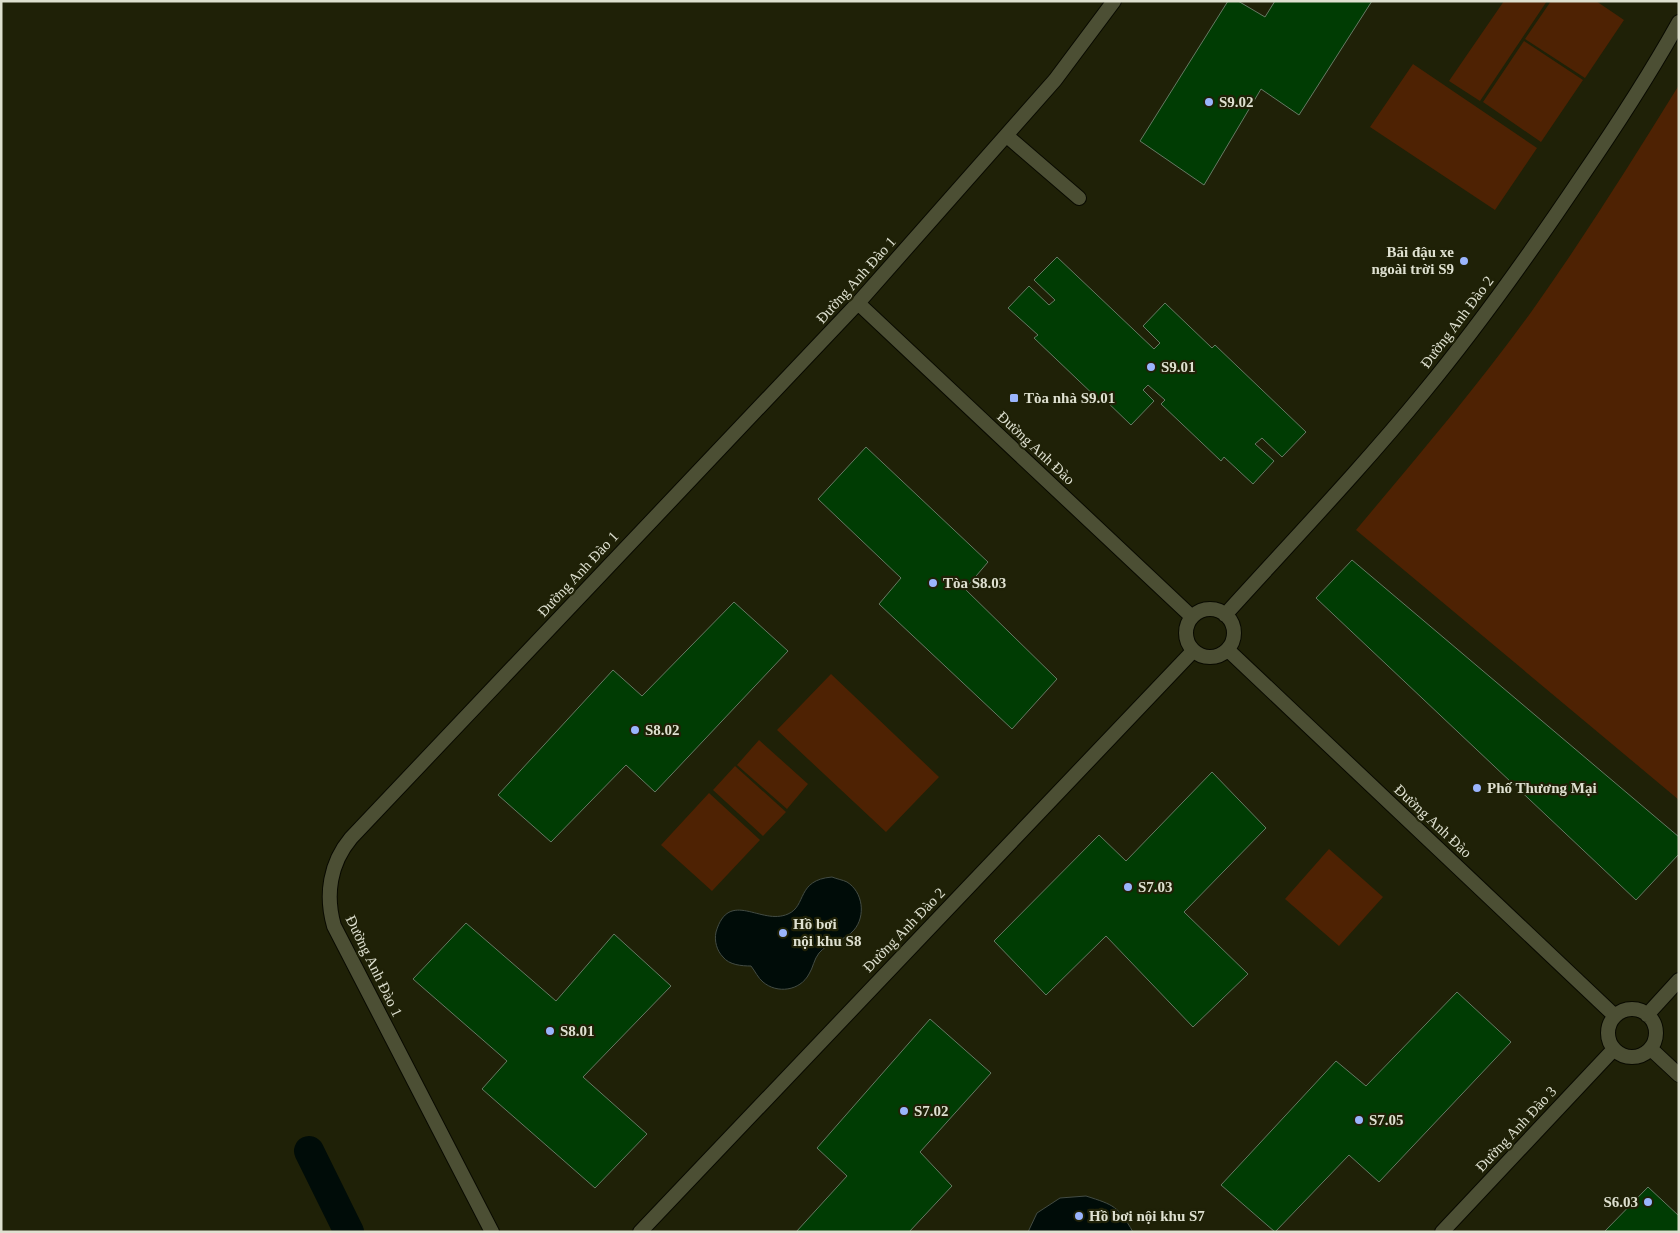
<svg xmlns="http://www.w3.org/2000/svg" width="1680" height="1233" font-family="Georgia,serif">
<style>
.green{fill:#4e2203}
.water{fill:#000c08;stroke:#434c44}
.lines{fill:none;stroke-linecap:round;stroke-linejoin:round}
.canal{stroke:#000c08;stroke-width:30}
.building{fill:#003c03;stroke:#657a64}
.minor-casing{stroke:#090a00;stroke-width:16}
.minor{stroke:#4c4f34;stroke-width:14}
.poi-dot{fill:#9ab5fd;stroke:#1f2107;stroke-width:2}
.labels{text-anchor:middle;stroke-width:4.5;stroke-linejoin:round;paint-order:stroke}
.poi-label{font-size:15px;font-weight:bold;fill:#dee0d0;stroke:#1f2107;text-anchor:start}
.street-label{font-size:15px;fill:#dee0d0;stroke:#1f2107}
</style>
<rect width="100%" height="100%" fill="#1f2107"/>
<!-- green -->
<path class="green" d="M1504,1H1547L1480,101L1449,81Z
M1551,1H1596L1624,20L1585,78L1525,39Z
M1524,41L1583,80L1541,142L1483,102Z
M1413,64L1537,148L1495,210L1370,127Z
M1679,85V800L1356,530C1417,457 1479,385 1534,308C1585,236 1632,161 1679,85Z
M831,674L939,777L886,832L777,730Z
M759,740L808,784L787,809L737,765Z
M735,766L786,812L763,836L713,790Z
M709,793L760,840L712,891L661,845Z
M1329,849L1383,897L1339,946L1285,899Z"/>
<!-- water -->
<path class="water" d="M832,877C837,879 843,880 847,882C863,892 866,916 854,930C845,941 828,942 819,953C814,959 813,968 809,974C800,991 777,994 763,982C758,978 755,971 751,966C742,966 729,965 723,957C717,951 714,941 716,932C729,888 761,926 788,914C807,906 796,880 832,877Z
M1086,1196C1114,1205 1118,1206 1133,1232H1028L1037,1213L1060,1198Z"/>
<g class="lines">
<!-- canal -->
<path class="canal" d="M309,1151L349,1232"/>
</g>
<!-- building -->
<path class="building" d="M1228,1H1238L1265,17L1275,1H1372L1299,115L1261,89L1204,185L1140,141Z
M1057,257L1154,349L1160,343L1143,326L1165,303L1212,348L1215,345L1306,432L1282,457L1262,438L1255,444L1274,461L1253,484L1224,457L1221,461L1161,404L1165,400L1148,385L1143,390L1154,401L1131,425L1102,397L1099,400L1034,338L1038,335L1008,308L1029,286L1049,305L1055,300L1034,280Z
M866,447L988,562L965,589L1057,679L1012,729L879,604L901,578L818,499Z
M1352,560L1679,837V854L1636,900L1316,598Z
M734,602L788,651L655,792L626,765L551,842L498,795L613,670L642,696Z
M1212,772L1266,828L1184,912L1248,974L1193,1027L1106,936L1046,995L994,941L1099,835L1126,861Z
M466,923L556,1001L614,934L671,986L583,1077L647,1134L595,1188L482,1089L507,1061L413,979Z
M1457,992L1511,1042L1379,1182L1349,1155L1275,1232L1221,1185L1336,1061L1366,1086Z
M930,1019L991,1073L920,1152L952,1186L909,1232H796L847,1176L817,1148Z
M1648,1187L1679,1216V1232H1604Z"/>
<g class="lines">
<!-- minor casing -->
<g class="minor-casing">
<path id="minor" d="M1007,136L1079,198
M858,303L1192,617
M1186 633a24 24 0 1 1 48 0a24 24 0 1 1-48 0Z
M1225,615C1292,541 1361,469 1424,392C1480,324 1531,252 1580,179C1615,128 1649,76 1679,22
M1228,650L1615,1016
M1608 1033a24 24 0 1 1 48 0a24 24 0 1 1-48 0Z
M1647,1015L1679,980
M1651,1049L1679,1075
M492,1232L334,926C325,895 330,863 351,838L858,303L1055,80L1114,1
M640,1232L1193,651
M1442,1232L1614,1049"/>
</g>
<!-- minor -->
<use href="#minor" class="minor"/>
</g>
<!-- markers -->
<g class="poi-dot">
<circle cx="1209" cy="102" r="5"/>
<circle cx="1464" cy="261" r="5"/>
<circle cx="1151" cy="367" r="5"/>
<rect x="1009" y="393" width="10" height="10" rx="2.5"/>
<circle cx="933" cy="583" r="5"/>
<circle cx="635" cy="730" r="5"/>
<circle cx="1477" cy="788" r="5"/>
<circle cx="1128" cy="887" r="5"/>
<circle cx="783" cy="933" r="5"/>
<circle cx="550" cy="1031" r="5"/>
<circle cx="904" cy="1111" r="5"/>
<circle cx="1359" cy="1120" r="5"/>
<circle cx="1648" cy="1202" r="5"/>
<circle cx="1079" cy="1216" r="5"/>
</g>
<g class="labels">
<!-- poi labels -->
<g class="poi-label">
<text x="1219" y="107">S9.02</text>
<text x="1454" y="257" text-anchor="end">Bãi đậu xe<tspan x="1454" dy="17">ngoài trời S9</tspan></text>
<text x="1161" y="372">S9.01</text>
<text x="1024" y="403">Tòa nhà S9.01</text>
<text x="943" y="588">Tòa S8.03</text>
<text x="645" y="735">S8.02</text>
<text x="1487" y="793">Phố Thương Mại</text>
<text x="1138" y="892">S7.03</text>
<text x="793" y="929">Hồ bơi<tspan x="793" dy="17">nội khu S8</tspan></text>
<text x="560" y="1036">S8.01</text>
<text x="914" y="1116">S7.02</text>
<text x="1369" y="1125">S7.05</text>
<text x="1638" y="1207" text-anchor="end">S6.03</text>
<text x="1089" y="1221">Hồ bơi nội khu S7</text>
</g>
<!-- street labels -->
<g class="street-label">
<text transform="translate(856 280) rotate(-48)" y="5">Đường Anh Đào 1</text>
<text transform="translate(1457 322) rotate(-53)" y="5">Đường Anh Đào 2</text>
<text transform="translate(1036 448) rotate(43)" y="5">Đường Anh Đào</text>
<text transform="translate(578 574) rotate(-47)" y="5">Đường Anh Đào 1</text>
<text transform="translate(1433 821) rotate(43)" y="5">Đường Anh Đào</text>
<text transform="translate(904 930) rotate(-46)" y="5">Đường Anh Đào 2</text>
<text transform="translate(374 966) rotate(64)" y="5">Đường Anh Đào 1</text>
<text transform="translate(1516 1129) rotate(-47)" y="5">Đường Anh Đào 3</text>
</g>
</g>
<!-- border -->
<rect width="1680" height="1233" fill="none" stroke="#dee0d0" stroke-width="5"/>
</svg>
